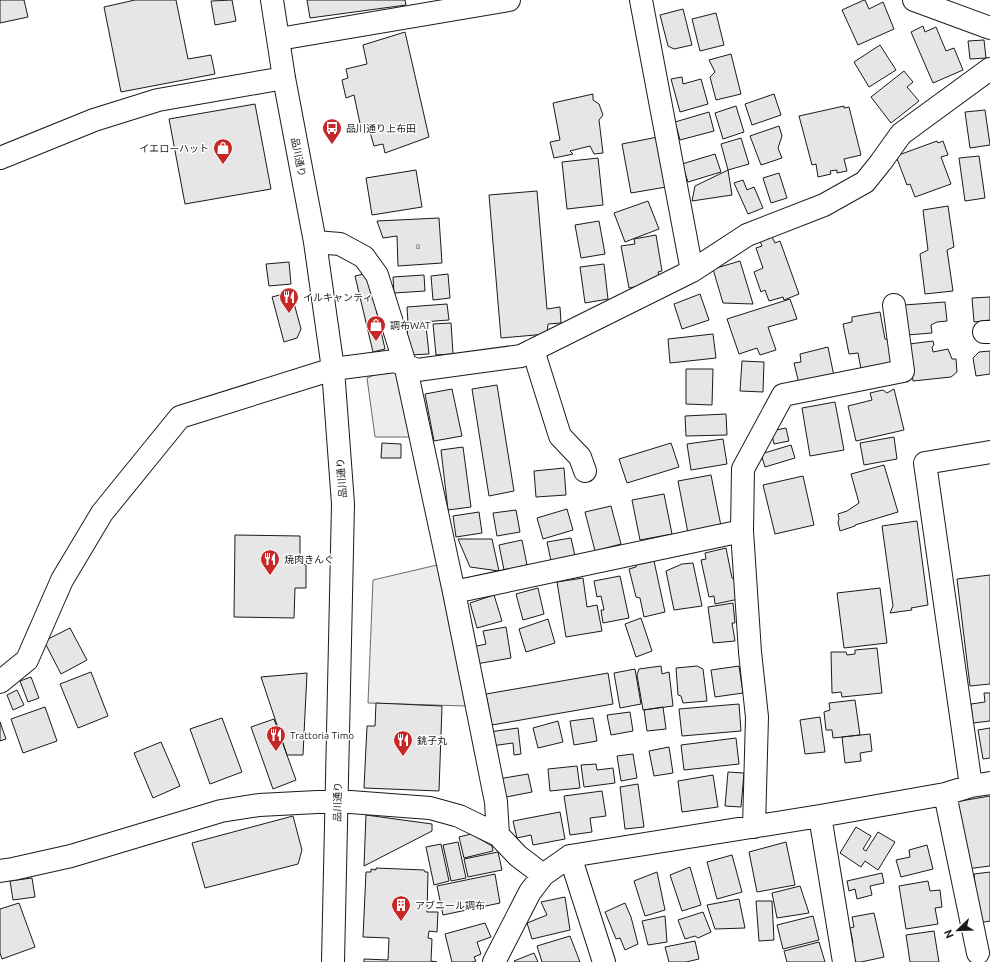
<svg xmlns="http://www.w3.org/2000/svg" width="990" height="962" font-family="Ubuntu,'Noto Sans JP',sans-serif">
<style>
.built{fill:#ededed;stroke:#6a6a6a}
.building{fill:#e6e6e6;stroke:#1a1a1a}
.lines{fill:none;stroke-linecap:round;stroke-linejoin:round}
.minor-casing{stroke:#1a1a1a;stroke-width:24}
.minor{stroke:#fff;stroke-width:22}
.labels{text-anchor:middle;stroke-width:3;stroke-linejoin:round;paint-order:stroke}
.number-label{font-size:8px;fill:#4d4d4d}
.poi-label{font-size:10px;fill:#1a1a1a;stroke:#fff;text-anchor:start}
.street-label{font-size:10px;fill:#1a1a1a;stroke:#fff}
</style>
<rect width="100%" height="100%" fill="#fff"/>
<!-- built -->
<path class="built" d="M394,367L413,437H375L367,378Z
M437,565L466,706L368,703L373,580Z"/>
<!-- building -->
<path class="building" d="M0,0H24L28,17L0,23Z
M135,0H176L188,59L211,55L215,74L121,92L104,7Z
M232,0L236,21L215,25L211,1Z
M307,0H405L406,5L310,18Z
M864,0H865L869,9L883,2L894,29L858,45L842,10Z
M683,9L692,45L674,49L668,46L660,15Z
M716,13L724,45L700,51L692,19Z
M923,26L925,32L936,27L946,51L954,48L963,70L933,83L911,32Z
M405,32L429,137L385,153L383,144L374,146L370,132L362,133L354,95L346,98L342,80L348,78L346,69L367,64L363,45Z
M984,40L986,58L970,59L968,41Z
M880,45L896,70L869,87L854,62Z
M731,54L741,94L716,100L710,77L715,72L709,60Z
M904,71L913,82L907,87L919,101L891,123L871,97Z
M682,77L683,84L701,79L708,104L680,112L671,79Z
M593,94V100L599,104L603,115L599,120L603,153L594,154L590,146L570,151L573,154L554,158L550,142L560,140L553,103Z
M774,94L781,115L752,125L745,104Z
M255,104L271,189L185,204L169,119Z
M736,106L744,132L723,139L715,113Z
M844,106V108L849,107L861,155L844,159L847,171L837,173V170L830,171L831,174L818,177L816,164L812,165L799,116Z
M985,110L990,145L970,148L965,112Z
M709,112L714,131L680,140L675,122Z
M779,126L782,136L778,148L782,158L761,165L750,136Z
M663,136L672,186L631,193L622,144Z
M741,138L749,164L728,170L721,144Z
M937,141L938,143L943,141L948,155L941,157L951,184L915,197L910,184L907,185L896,156Z
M715,154L721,172L688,182L682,164Z
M979,156L985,198L965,201L959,158Z
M598,158L603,205L567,209L562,162Z
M416,170L422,207L372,215L366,178Z
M728,170L732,195L692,201L695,186Z
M779,173L787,198L771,203L763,178Z
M743,180L747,190L754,187L763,208L748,214L734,183Z
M537,191L547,309L560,307L561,323L548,324L547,334L501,338L489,195Z
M648,201L659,229L625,242L614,213Z
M948,206L954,247L947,250L953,291L925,294L920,254L928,250L923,210Z
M439,218L442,263L398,266L397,236L383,238L377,221Z
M599,221L605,254L581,258L575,225Z
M656,235L662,271L658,272L660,280L658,283L629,288L621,246L635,244L634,239Z
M772,237L775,243L780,241L799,294L784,300L783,297L769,301L765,290L761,292L754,272L763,268L756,248L762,246L760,241Z
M740,261L753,304L723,303L713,269Z
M289,262L291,284L269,286L266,264Z
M604,264L608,299L585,303L580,267Z
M368,273L385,349L373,352L355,276Z
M448,274L450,298L433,300L431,276Z
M424,275L425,291L394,293L393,277Z
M291,292L301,329L297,338L284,342L272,297Z
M700,294L709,320L682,329L674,304Z
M990,297V320L974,322L972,298Z
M790,299L797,319L768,327L776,350L760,355L757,348L739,354L727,319Z
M945,302L947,321L937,322L931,325L932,333L907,335L904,305Z
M447,304L449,320L408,323L407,307Z
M880,312L885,339L889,340L894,363L861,369L858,353L849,354L843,324L852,322V317Z
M451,323L453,354L436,355L433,324Z
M426,326L429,354L409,355L407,328Z
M713,334L716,358L670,363L668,339Z
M933,341L934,345L932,347L933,352L948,349L952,359H956L957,372L951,377L913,381L909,344Z
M828,347L834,376L799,384L794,363L801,362L800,354Z
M990,351V374L976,376L973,358L979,352Z
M742,361L764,362L763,392L740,391Z
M686,369H713L712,405L686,404Z
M497,385L514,491L489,496L472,389Z
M452,389L462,436L434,441L425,394Z
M894,389L904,430L856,441L848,406L872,400L870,393L883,390L887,393Z
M835,402L844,450L810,456L802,408Z
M726,414L727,435L686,436L685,416Z
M786,428L789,441L774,444L771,431Z
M894,437L897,459L864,465L860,443Z
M723,439L727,464L691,470L687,444Z
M382,443L401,444V458H381Z
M671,443L679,467L627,483L619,459Z
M791,445L795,458L765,467L761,454Z
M463,447L471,507L448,510L441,450Z
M884,465L898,512L855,525V526L840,531L838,522L839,519L838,514L847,511L859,503L851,474Z
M564,468L566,495L536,497L534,471Z
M711,475L721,526L688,533L678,481Z
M803,476L814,525L775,534L763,485Z
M664,494L672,534L640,540L632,500Z
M611,506L621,544L595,551L585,512Z
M567,509L573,530L543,539L537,518Z
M516,510L520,532L497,536L493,513Z
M479,512L482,533L456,537L453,516Z
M917,521L928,605L911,608L912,610L890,613L893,606L882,526Z
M235,535L300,536V563L306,565V588H295L294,618L234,617Z
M571,538L575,556L551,561L547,542Z
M458,539H492L499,571L470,567Z
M522,540L527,565L504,570L499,545Z
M726,548L732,578L735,579L739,599L715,604L714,596L709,597L701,560L706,559L705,553Z
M654,561L665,612L644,617L640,598L636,597L629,569L636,567V565Z
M693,563L702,606L674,610L666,571L682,564Z
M990,575V684L970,686L957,579Z
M620,576L629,618L603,623L601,610H604L601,596L597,597L594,581Z
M583,578L587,607L597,605L602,631L566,637L557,582Z
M538,588L544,614L523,620L516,594Z
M880,588L887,643L844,648L837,593Z
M494,595L502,621L477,628L470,603Z
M733,603L735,623H732L735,641L713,643L708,607Z
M641,618L652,651L636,657L625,624Z
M548,619L555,643L526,652L519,629Z
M506,627L511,658L476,664L473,647L486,644L483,631Z
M70,628L87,660L61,674L44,641Z
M877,648L882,693L842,697L841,692L832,693L831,652H846L847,655L855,654V650Z
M661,666L662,674L669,672L673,706L643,710L637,675L639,669Z
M697,666L703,669L707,701L683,703L681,696L678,695L676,668Z
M739,666L743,693L715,697L711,670Z
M635,669L641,704L620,708L614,673Z
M91,672L108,716L78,728L60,684Z
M307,673L303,755H287L261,677Z
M608,673L613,704L492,725L486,694Z
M31,677L39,698L28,702L20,681Z
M17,690L24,705L13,710L7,695Z
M984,693H990V721L973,723L971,704L985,702Z
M855,700L860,735L833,738L832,730H826L824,712L830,710L829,703Z
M376,703L442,706L439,791L364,788L367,726H375Z
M739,704L741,731L682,736L679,709Z
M45,707L57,741L23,753L11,719Z
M663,707L666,729L647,731L644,710Z
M630,712L633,731L611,735L607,715Z
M820,717L825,752L805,754L800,720Z
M222,718L242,772L210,784L190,729Z
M593,718L597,741L574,745L570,721Z
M274,719L296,780L273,789L251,727Z
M558,721L563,742L538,748L533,728Z
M0,722L6,739L0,741Z
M518,728L521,754L514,755L513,743L491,746L489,732Z
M990,728V758L983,759L978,730Z
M870,734L872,751L860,753L861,761L845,763L842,737Z
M736,738L739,764L684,770L681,745Z
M161,742L180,786L153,798L134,753Z
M669,747L673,773L654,776L649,751Z
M633,754L637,778L621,781L617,756Z
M596,764L597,770L613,768L615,783L584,787L581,765Z
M577,766L580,788L550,791L548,769Z
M728,772L744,773L741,807L725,806Z
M528,774L532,792L501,798L498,779Z
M713,775L718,807L682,812L678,781Z
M638,784L644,827L625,829L620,787Z
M602,791L606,816L590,818L592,832L570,835L564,796Z
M990,796V866L966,869L955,802Z
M560,812L565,839L533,845L531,835L517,838L513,821Z
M366,815L432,824V831L364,866Z
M293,816L302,850L298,864L205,888L192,843Z
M856,827L871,836L863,849L866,851L878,832L895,842L878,870L865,861L861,867L840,853Z
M471,834L492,846L493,851L464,858L459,837Z
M458,842L466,878L451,881L443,845Z
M786,842L795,885L757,892L749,852Z
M441,844L449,881L434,885L426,847Z
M927,845L933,869L901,877L896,860L910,857L909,850Z
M498,852L502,870L468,877L464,859Z
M732,855L742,892L717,899L707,862Z
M690,867L701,905L682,911L670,875Z
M376,868L424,870L425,872H428L427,912H438L437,932L429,931L428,938L432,939L431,961L437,962H364V959L388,960L389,938L363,937L366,872H371V869L376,870Z
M657,872L665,910L645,916L634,881Z
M990,872V921L979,923L974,874Z
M882,873L884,883L870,886L872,895L857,899L855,889L849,891L847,881Z
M495,874L500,903L443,915L437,886Z
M32,878L35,897L13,900L10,881Z
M928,881L930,891L940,890L942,907L935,908L938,924L906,929L899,886Z
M800,886L809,913L777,918L772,893Z
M565,897L570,930L532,939L527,923L547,915L541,902Z
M739,899L745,928L715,929L707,905Z
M756,901H772L774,940L759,941Z
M19,903L35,947L2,959L0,953V909Z
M625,903L631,917L638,944L625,950L620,938L616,939L605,912Z
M703,912L711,932L698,938L695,936L685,939L678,920Z
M874,913L884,957L861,962H855L851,944L853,943L850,928L854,927L852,917Z
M665,916L667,942L648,945L642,921Z
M813,916L819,940L783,949L777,925Z
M485,923L491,937L477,942L481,954L474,957L476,961L472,962H452L445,934Z
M934,931L939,962H910L906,935Z
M570,936L580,962H542L537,946Z
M695,941L699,959L686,962H669L665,947Z
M819,942L825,962H787L784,951Z
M534,953L538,962H515L514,961Z"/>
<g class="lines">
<!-- minor casing -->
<g class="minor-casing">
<path id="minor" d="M272,0L284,78L315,242L333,369L343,504L333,962
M641,0L692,271
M914,0L990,28
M279,39L509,0
M0,158L94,120L158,100L284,78
M315,242L340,244L364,257L377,275L405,364L454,592L496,802L498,835
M984,332H990
M533,350L560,436L580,457L585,471
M454,592L742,531
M0,682L27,660L62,580L102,513L180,417L333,369L395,361L417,370L521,356L692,271L747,235L824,205L865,182L881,162L901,134L990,69
M971,786L925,463L990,452
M945,794L978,953
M820,816L844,962
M754,827L757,717L750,652L742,531L743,469L783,395L903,371L894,305
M570,856L604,962
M0,871L13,869L71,856L221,811L259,805L337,801L430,808L459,816L498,835L518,856L543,875
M494,962L530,892L543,875L570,856L820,816L945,794L971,786L990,783"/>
</g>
<!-- minor -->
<use href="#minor" class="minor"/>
</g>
<!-- icons -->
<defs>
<g id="bus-pin" transform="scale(1)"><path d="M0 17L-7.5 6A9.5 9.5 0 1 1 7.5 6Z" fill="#c62828" stroke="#fff"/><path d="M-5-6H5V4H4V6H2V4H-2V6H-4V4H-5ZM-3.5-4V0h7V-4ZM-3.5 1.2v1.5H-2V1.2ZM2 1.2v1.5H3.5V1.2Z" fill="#fff"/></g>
<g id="shop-pin" transform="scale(1)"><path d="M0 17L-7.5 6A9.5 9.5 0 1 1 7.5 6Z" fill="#c62828" stroke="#fff"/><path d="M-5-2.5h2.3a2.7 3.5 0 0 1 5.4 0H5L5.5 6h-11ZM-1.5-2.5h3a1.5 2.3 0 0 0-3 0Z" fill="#fff"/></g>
<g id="restaurant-pin" transform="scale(1)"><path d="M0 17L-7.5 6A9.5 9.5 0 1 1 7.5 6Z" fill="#c62828" stroke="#fff"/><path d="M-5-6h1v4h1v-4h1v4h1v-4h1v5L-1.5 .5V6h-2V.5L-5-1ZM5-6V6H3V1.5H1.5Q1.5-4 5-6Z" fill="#fff"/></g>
<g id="building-pin" transform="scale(1)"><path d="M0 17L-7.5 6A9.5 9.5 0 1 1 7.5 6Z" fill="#c62828" stroke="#fff"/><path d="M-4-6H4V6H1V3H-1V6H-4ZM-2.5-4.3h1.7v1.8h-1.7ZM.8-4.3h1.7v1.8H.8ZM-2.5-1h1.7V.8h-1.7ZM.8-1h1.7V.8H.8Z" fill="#fff"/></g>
</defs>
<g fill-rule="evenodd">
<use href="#bus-pin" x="332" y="128"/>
<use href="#shop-pin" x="223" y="148"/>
<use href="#restaurant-pin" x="289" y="297"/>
<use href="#shop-pin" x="376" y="325"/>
<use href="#restaurant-pin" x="270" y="559"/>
<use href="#restaurant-pin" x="276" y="735"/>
<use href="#restaurant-pin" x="403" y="740"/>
<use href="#building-pin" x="401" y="905"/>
</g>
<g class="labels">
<!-- number labels -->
<g class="number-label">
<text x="418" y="249">8</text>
</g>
<!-- poi labels -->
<g class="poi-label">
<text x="346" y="132">品川通り上布田</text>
<text x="209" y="152" text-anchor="end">イエローハット</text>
<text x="303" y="301">イルキャンティ</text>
<text x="390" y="329">調布WAT</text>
<text x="284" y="563">焼肉きんぐ</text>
<text x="290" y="739">Trattoria Timo</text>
<text x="417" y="744">銚子丸</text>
<text x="415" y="909">アブニール調布</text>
</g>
<!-- street labels -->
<g class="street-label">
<text transform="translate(299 157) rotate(79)" y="4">品川通り</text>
<text transform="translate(341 478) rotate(-94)" y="4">品川通り</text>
<text transform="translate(337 802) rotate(-89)" y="4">品川通り</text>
</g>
</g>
<!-- north arrow -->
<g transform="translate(958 930) rotate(247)" stroke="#ffffff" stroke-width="3" paint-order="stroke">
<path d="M0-3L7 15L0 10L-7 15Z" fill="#1a1a1a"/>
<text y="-6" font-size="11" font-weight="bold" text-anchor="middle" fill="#1a1a1a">N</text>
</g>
</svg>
